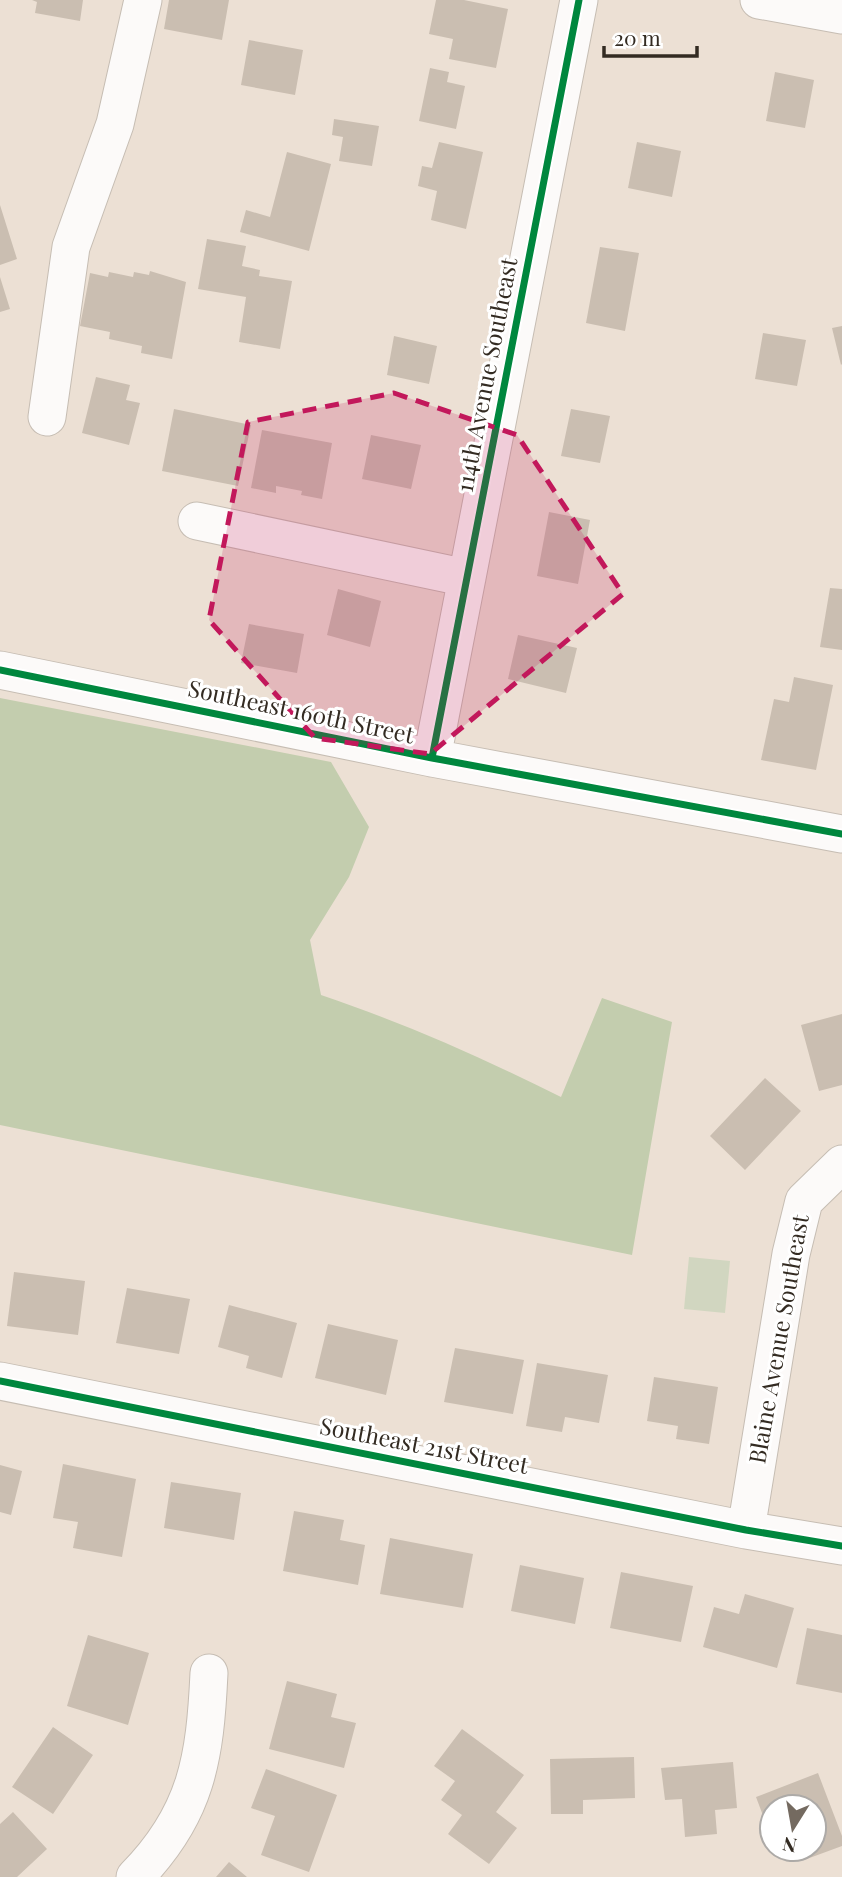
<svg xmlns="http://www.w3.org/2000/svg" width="842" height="1877" font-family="'Playfair Display',serif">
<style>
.green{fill:#d1d6c0}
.forest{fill:#c3cdae}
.building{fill:#cabeb1}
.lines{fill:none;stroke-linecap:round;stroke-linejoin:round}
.minor-casing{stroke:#c6bdb3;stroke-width:39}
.minor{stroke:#fcfaf9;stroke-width:37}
.cycleway-casing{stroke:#fff;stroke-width:11}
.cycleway{stroke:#00873e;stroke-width:7}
.marked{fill:#c2185b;fill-opacity:0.2;stroke:#c2185b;stroke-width:5;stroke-dasharray:14 9;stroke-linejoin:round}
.labels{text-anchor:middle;stroke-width:6;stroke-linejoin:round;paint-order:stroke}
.street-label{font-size:23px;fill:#332b22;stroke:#fff}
</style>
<rect width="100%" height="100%" fill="#ece0d4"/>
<!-- green -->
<path class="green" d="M689,1257L730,1261L725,1313L684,1309Z"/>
<!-- forest -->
<path class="forest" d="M0,698L331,762L369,827L349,877L310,940L321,995C404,1023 483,1058 561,1097L602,998L672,1022L632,1255L0,1125Z"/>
<!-- building -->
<path class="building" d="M32,0H83L80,21L35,13L37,2Z
M169,0H229L222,40L164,29Z
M436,0H464L508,9L496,68L449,59L453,39L429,34Z
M249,40L303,50L295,95L241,85Z
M430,68L449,72L447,82L465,86L456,129L419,121Z
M775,72L814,80L805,128L766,121Z
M334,119L379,126L372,166L339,161L343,137L332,135Z
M439,142L483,152L466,229L431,220L437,191L418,186L422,166L432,168Z
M637,142L681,151L672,197L628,188Z
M287,152L331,164L309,251L240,232L246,210L270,217Z
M0,205L17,259L0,265Z
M207,239L246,246L242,266L260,270L259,276L292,281L280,349L239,342L246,297L198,289Z
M600,247L639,253L625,331L586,323Z
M150,271L186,282L172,359L141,353L142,346L109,339L110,332L80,326L90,273L108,277L109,272L133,277L134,272L149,275Z
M0,277L10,309L0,312Z
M842,326V364L841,365L832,328Z
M763,333L806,340L797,386L755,379Z
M394,336L437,346L429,384L387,375Z
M96,377L130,385L126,400L140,403L129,445L82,433Z
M174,409L251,425L238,486L162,471Z
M571,409L610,416L600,463L561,456Z
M262,430L332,443L322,499L301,495L302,491L276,486V493L251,488Z
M371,435L421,445L411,489L362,479Z
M549,512L590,520L578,584L537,576Z
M830,588L842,589V650L820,647Z
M338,589L381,601L370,647L327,635Z
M249,624L304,634L297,673L241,663Z
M518,635L577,648L566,693L508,679Z
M794,677L833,685L816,770L761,760L774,699L789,702Z
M842,1014V1085L819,1091L801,1025Z
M765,1078L801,1111L745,1170L710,1136Z
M14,1272L85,1281L78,1335L7,1326Z
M127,1288L190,1299L179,1354L116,1343Z
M229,1305L297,1323L282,1378L246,1368L249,1356L218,1347Z
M328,1324L398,1340L386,1395L315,1378Z
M455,1348L524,1360L513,1414L444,1402Z
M537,1363L608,1375L599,1423L565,1417L562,1432L526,1426Z
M654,1377L718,1387L709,1444L676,1439L678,1426L647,1421Z
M63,1464L136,1479L122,1557L73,1548L78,1522L53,1518Z
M0,1465L22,1471L11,1515L0,1512Z
M171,1482L241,1493L234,1540L164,1528Z
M294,1511L344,1520L340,1540L365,1545L358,1585L283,1571Z
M390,1538L473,1554L463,1608L380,1594Z
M520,1565L584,1578L575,1624L511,1611Z
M621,1572L693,1586L681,1642L610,1628Z
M745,1594L794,1608L777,1668L703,1647L714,1607L739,1614Z
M807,1628L842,1635V1693L796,1684Z
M88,1635L149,1653L128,1725L67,1706Z
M287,1681L337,1694L331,1717L356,1723L344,1768L269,1749Z
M53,1727L93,1755L53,1814L12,1787Z
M462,1729L524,1775L496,1812L517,1828L489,1864L448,1834L462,1815L441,1800L455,1781L434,1766Z
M634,1757L635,1798L583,1800V1814H551L550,1759Z
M733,1762L737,1808L715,1810L717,1834L685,1837L682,1799L665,1800L661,1768Z
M266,1769L337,1795L309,1872L261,1855L275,1816L251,1808Z
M818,1773L842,1836V1846L804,1860L800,1849H814V1807H772V1827L768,1829L756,1797Z
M13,1812L47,1849L17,1877H0V1824Z
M229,1862L247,1877H216Z"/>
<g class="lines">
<!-- minor casing -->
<g class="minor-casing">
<path id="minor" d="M759,0L842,15
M47,417L71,247L115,124L143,0
M197,521L467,578
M0,670L432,758L842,834
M432,758L579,0
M0,1381L746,1530L842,1546
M746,1530L791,1254L804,1201L842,1164
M135,1877C197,1814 205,1758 209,1673"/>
</g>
<!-- minor -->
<use href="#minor" class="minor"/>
<!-- cycleway casing -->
<g class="cycleway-casing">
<path id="cycleway" d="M0,670L432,758L842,834
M432,758L579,0
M0,1381L746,1530L842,1546"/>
</g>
<!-- cycleway -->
<use href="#cycleway" class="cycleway"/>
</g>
<!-- marked area -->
<path class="marked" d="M394,393L517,435L623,594L430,754L315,738L209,620L248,422Z"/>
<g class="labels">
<!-- street labels -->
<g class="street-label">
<text transform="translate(487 375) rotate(-79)" y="8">114th Avenue Southeast</text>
<text transform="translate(301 712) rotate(12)" y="8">Southeast 160th Street</text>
<text transform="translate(779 1339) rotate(-80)" y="8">Blaine Avenue Southeast</text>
<text transform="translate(424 1446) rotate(11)" y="8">Southeast 21st Street</text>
</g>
</g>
<!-- north arrow -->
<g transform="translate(793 1828) rotate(191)"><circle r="33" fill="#ffffff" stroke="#adaaa7" stroke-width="2"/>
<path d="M0-5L12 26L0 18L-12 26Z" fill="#746a60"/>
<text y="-10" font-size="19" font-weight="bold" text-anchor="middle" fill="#332b22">N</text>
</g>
<!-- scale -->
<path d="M604 46v10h93v-10" fill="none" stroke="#332b22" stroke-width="3.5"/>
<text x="614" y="46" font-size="21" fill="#332b22" stroke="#ffffff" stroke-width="5" paint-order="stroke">20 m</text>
</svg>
